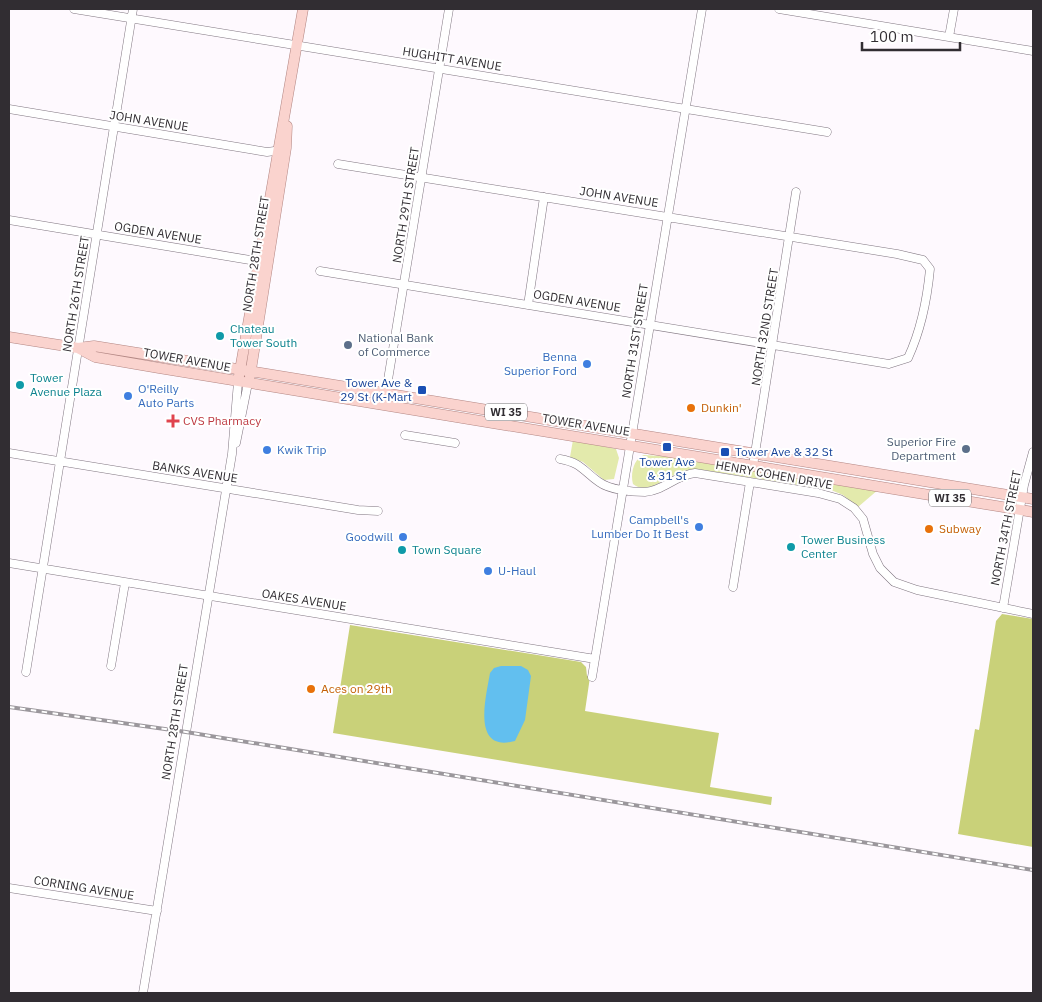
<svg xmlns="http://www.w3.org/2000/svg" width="1042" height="1002" font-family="'IBM Plex Sans',sans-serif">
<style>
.green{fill:#e3eaac}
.forest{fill:#c9d179}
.water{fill:#62bfef}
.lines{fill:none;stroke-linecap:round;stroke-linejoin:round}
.minor-casing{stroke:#807681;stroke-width:9}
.major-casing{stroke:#b28683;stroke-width:11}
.minor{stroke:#fff;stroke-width:8}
.major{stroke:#fad3ce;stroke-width:10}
.rail-casing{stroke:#9b979c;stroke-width:4}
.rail{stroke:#fff;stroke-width:2;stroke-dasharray:5.5;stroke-linecap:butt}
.culture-dot{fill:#0f9aa8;stroke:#fff;stroke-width:2}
.service-dot{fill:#5c6f8a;stroke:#fff;stroke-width:2}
.shop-dot{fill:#3f7fe0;stroke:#fff;stroke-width:2}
.transit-dot{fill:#1a4fb4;stroke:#fff;stroke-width:2}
.food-dot{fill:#e8710a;stroke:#fff;stroke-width:2}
.health-dot{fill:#e0444e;stroke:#fff;stroke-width:2}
.labels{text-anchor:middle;stroke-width:4;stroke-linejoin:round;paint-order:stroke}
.shield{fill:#fff;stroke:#6f6c70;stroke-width:1}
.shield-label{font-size:11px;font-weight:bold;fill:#312d32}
.street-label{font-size:12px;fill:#312d32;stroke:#fff}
.culture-label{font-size:12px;fill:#0d838f;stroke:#fff;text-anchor:start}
.service-label{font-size:12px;fill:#4e5e75;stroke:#fff;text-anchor:start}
.shop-label{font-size:12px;fill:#366cbe;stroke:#fff;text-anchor:end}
.transit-label{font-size:12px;fill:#164399;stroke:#fff;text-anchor:end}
.food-label{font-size:12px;fill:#c56008;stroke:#fff;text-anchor:start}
.health-label{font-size:12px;fill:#be3a42;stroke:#fff;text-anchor:start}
</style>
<rect width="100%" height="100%" fill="#fef9fe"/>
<!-- green -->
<path class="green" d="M573,440L616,449L619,458L614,479L604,480L583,462L570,457Z
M644,455L675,457L879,489L858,507L843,495L831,490L696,469C691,470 686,470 681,472C667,476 648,496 633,484C630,474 634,458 644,455Z"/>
<!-- forest -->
<path class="forest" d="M1002,614L1033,619V847L958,834L975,729L979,730L996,621Z
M350,625L581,662L586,667L587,676L590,677L585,711L719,733L710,787L772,797L771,805L333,733Z"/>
<!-- water -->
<path class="water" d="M501,666H521L528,670L531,676L525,720L515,741C471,753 486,697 490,673L494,668Z"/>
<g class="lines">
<!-- minor casing -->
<g class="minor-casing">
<path id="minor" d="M74,9L827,132
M779,9L1033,51
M949,37L954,9
M9,109L267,152L282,150
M9,220L250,260L260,268
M320,271L889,364L908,358C921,330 927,301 930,269L923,260L897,254L338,164
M528,305L544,197
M384,404L449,9
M405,435L455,443
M236,443L248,383
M9,453L358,510L378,511
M560,459C582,463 583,471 599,482C610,490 632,492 645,492C663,491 676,475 695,473L818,493L840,499L854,508L863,519L873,554L880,568L894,582L917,590L1033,614
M753,466L796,192
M9,563L595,659
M733,587L750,482
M1003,608L1024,485L1033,452
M111,666L125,583
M26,672L133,9
M592,677L702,9
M9,888L157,911
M143,993L232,454L238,382"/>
</g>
<!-- major casing -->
<g class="major-casing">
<path id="major" d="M9,337L78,348L94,346L194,362L1033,499
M78,348L95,357L159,368L1033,512
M239,376L303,9
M250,376L286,148L287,126"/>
</g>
<!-- minor -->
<use href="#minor" class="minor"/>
<!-- major -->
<use href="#major" class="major"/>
<!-- rail casing -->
<g class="rail-casing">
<path id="rail" d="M9,707L186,732L1033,870"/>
</g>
<!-- rail -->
<use href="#rail" class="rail"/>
</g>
<!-- markers -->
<g class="culture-dot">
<circle cx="220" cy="336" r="5"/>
<circle cx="20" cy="385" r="5"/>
<circle cx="791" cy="547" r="5"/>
<circle cx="402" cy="550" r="5"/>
</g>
<g class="service-dot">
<circle cx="348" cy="345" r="5"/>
<circle cx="966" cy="449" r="5"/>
</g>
<g class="shop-dot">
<circle cx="587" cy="364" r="5"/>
<circle cx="128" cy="396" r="5"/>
<circle cx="267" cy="450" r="5"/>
<circle cx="699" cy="527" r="5"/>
<circle cx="403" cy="537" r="5"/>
<circle cx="488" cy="571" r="5"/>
</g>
<g class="transit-dot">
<rect x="417" y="385" width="10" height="10" rx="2.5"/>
<rect x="662" y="442" width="10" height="10" rx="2.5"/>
<rect x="720" y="447" width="10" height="10" rx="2.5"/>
</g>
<g class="food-dot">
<circle cx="691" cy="408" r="5"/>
<circle cx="929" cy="529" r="5"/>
<circle cx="311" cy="689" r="5"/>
</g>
<path class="health-dot" d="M170.5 413.5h5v5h5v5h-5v5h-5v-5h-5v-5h5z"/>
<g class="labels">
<!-- shield labels -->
<g class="shield">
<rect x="485" y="403.5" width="42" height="17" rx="4"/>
<rect x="929" y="489.5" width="42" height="17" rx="4"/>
</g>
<g class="shield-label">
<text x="506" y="416">WI 35</text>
<text x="950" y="502">WI 35</text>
</g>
<!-- street labels -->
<g class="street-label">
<text transform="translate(452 59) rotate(9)" y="4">HUGHITT AVENUE</text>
<text transform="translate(149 121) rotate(9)" y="4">JOHN AVENUE</text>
<text transform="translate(619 197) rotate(9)" y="4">JOHN AVENUE</text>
<text transform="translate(406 205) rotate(-81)" y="4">NORTH 29TH STREET</text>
<text transform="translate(158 233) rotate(9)" y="4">OGDEN AVENUE</text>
<text transform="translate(256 254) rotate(-81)" y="4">NORTH 28TH STREET</text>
<text transform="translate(76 294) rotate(-81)" y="4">NORTH 26TH STREET</text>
<text transform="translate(577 301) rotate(9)" y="4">OGDEN AVENUE</text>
<text transform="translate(765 327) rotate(-81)" y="4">NORTH 32ND STREET</text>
<text transform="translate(635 341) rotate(-81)" y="4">NORTH 31ST STREET</text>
<text transform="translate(187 360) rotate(10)" y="4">TOWER AVENUE</text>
<text transform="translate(586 425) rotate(9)" y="4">TOWER AVENUE</text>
<text transform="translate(195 472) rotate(9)" y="4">BANKS AVENUE</text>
<text transform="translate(774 475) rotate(10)" y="4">HENRY COHEN DRIVE</text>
<text transform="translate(1006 528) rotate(-79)" y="4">NORTH 34TH STREET</text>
<text transform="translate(304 600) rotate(9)" y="4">OAKES AVENUE</text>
<text transform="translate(175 722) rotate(-81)" y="4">NORTH 28TH STREET</text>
<text transform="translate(84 888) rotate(9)" y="4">CORNING AVENUE</text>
</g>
<!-- culture labels -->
<g class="culture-label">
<text x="230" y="333">Chateau<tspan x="230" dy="14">Tower South</tspan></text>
<text x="30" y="382">Tower<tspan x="30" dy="14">Avenue Plaza</tspan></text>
<text x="801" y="544">Tower Business<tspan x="801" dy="14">Center</tspan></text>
<text x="412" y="554">Town Square</text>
</g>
<!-- service labels -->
<g class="service-label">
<text x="358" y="342">National Bank<tspan x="358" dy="14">of Commerce</tspan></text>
<text x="956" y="446" text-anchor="end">Superior Fire<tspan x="956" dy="14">Department</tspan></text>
</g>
<!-- shop labels -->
<g class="shop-label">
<text x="577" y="361">Benna<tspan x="577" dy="14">Superior Ford</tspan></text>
<text x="138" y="393" text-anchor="start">O'Reilly<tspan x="138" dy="14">Auto Parts</tspan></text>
<text x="277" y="454" text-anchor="start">Kwik Trip</text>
<text x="689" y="524">Campbell's<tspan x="689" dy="14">Lumber Do It Best</tspan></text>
<text x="393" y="541">Goodwill</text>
<text x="498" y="575" text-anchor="start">U-Haul</text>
</g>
<!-- transit labels -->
<g class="transit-label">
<text x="412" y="387">Tower Ave &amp;<tspan x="412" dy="14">29 St (K-Mart</tspan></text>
<text x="735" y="456" text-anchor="start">Tower Ave &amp; 32 St</text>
<text x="667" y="466" text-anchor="middle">Tower Ave<tspan x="667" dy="14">&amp; 31 St</tspan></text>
</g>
<!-- food labels -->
<g class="food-label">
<text x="701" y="412">Dunkin'</text>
<text x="939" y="533">Subway</text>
<text x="321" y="693">Aces on 29th</text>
</g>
<!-- health labels -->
<g class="health-label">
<text x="183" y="425">CVS Pharmacy</text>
</g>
</g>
<!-- border -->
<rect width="1042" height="1002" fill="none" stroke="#312d32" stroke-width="20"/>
<!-- scale -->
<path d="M862 42v8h98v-8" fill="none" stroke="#312d32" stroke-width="2.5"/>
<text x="870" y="42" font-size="15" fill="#312d32" stroke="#ffffff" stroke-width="4" paint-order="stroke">100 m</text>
</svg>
